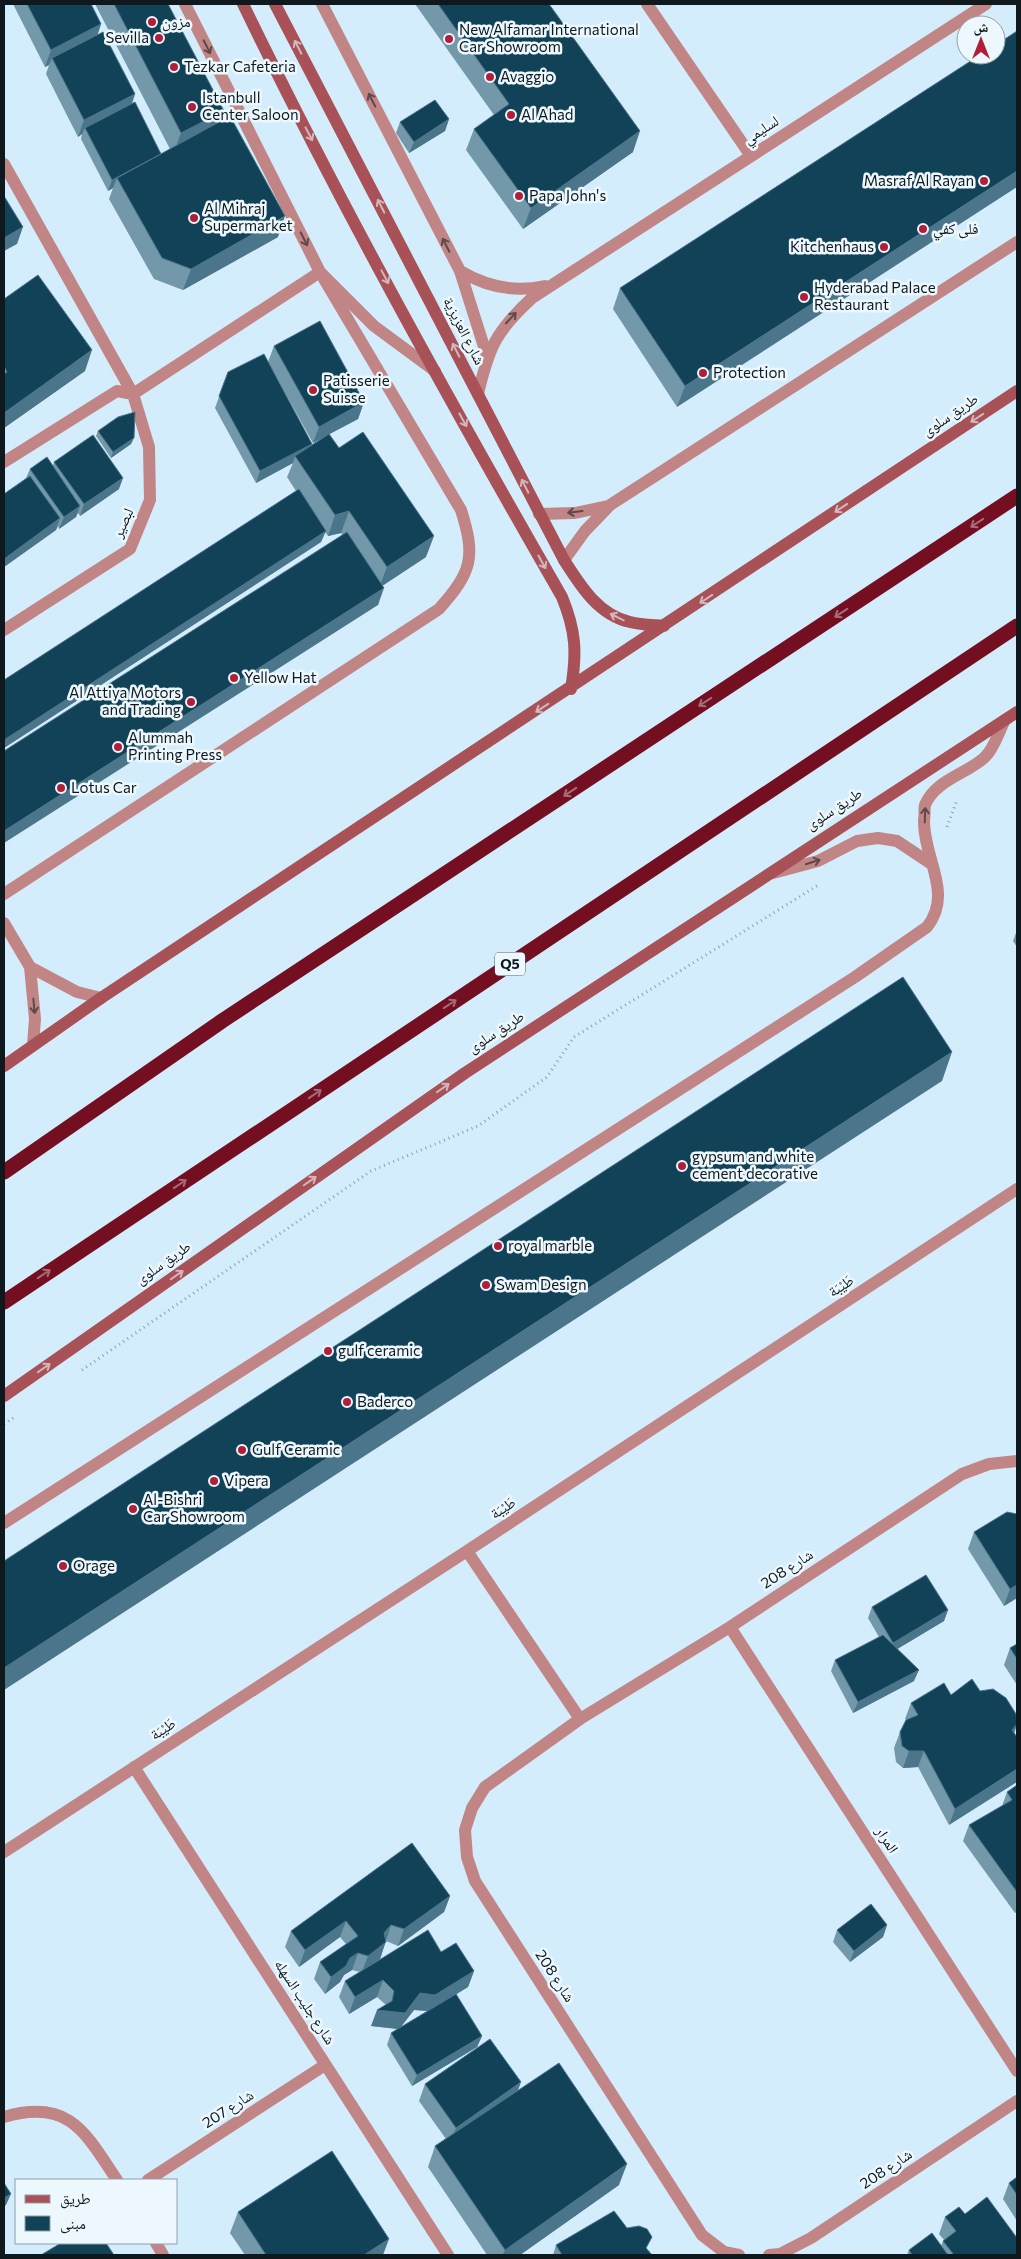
<svg xmlns="http://www.w3.org/2000/svg" width="1021" height="2259" font-family="Commissioner,'Noto Naskh Arabic',sans-serif">
<style>
.lines{fill:none;stroke-linecap:round;stroke-linejoin:round}
.path{stroke:#8da1ad;stroke-width:3;stroke-dasharray:1 4;stroke-linecap:butt}
.lane{stroke:#c18586;stroke-width:12}
.street{stroke:#c18586;stroke-width:12}
.secondary{stroke:#a85257;stroke-width:12}
.highway{stroke:#740f22;stroke-width:15}
.wall{fill:#7298aa;fill-rule:evenodd}
.shaded-wall{fill:#4b758a}
.building{fill:#114258;stroke:#4b758a}
.oneway{stroke:#5f494c}
.oneway2{stroke:#d1b6bb}
.oneway3{stroke:#a46c7a}
.poi-dot{fill:#b11e39;stroke:#edf8fe;stroke-width:2}
.labels{text-anchor:middle;stroke-width:5;stroke-linejoin:round;paint-order:stroke}
.shield{fill:#edf8fe;stroke:#515b60;stroke-width:1}
.shield-label{font-size:14px;font-weight:bold;fill:#0e181d}
.poi-label{font-size:15px;fill:#0e181d;stroke:#edf8fe;text-anchor:start}
.street-label{font-size:15px;fill:#0e181d;stroke:#edf8fe}
</style>
<rect width="100%" height="100%" fill="#d3edfd"/>
<g class="lines">
<!-- path -->
<path class="path" d="M947,827L957,800
M82,1370L371,1171L478,1126L547,1077L574,1037L820,884
M4,1424L16,1416"/>
<!-- lane -->
<path class="lane" d="M539,514L575,513L608,506
M564,560L585,531L610,505L1017,242
M773,873L818,861L857,841L878,838L897,841L930,863
M4,894L439,609C472,572 476,557 461,510L324,279
M4,923L30,967L35,1019L33,1045
M30,967L77,992L101,998
M4,1523L855,977L927,927C954,893 923,858 924,820C925,816 924,809 925,805C935,780 967,774 985,757C994,749 999,731 1005,720"/>
<!-- street -->
<path class="street" d="M185,4L320,272L374,326L435,371
M322,4L460,271L487,356
M647,4L751,156
M4,164L133,394L149,447L150,500L130,549L4,630
M460,271C487,287 514,293 545,286
M133,394L320,272
M478,394C489,347 496,331 532,298L986,4
M4,462L117,391L133,394
M467,1551L580,1719
M730,1627L1017,2071
M134,1767L448,2255
M4,1852L467,1551L1017,1189
M4,2117C69,2098 85,2132 117,2180
M148,2180L325,2065
M156,2243L163,2255
M739,2255L724,2252L702,2235L475,1881L467,1857L465,1830L472,1808L485,1787L580,1719L730,1627L962,1474L989,1464L1017,1461
M769,2255L780,2254L811,2238L1017,2101"/>
<!-- secondary -->
<path class="secondary" d="M243,4C341,206 450,402 562,597C576,631 577,653 571,689
M275,4L564,560C580,585 598,615 630,622C641,625 653,625 664,626
M4,1066L101,998L1017,391
M4,1396L465,1073L1017,712"/>
<!-- highway -->
<path class="highway" d="M4,1172L222,1021L1017,496
M4,1302L1017,626"/>
</g>
<!-- wall -->
<path class="wall" d="M13,4H91L101,24L98,34L135,94L132,104L161,154L170,149L95,4H168L220,121L278,237L183,290L154,279L109,199L113,188L108,191L81,139L82,134L78,137L46,74L49,65L45,67Z
M415,4H549L633,152L523,229L466,150L474,129L494,115Z
M1017,31L677,407L613,309L620,288Z
M449,119L445,131L409,153L396,133L400,122Z
M4,299L85,371L4,428Z
M274,346L364,402L358,419L329,434L339,448L426,557L382,586L378,605L341,533L328,536L325,532L321,542L4,748V680L296,491L287,477L293,463L256,483L215,408L228,372L312,444V445L322,438L313,443L268,362Z
M98,431L131,444L111,458L96,436Z
M54,462L119,489L80,516L78,513L76,517L59,529L58,526L56,530L4,567V494L26,478L30,469L53,466Z
M1017,930V947L1013,941Z
M974,1532L1017,1598L1004,1606L968,1549Z
M872,1607L948,1610L944,1621L897,1649L914,1681L853,1713L831,1671L835,1660L879,1637L868,1618Z
M1017,1644V1685L1004,1665L1010,1648Z
M980,1691L1017,1720V1725L1014,1733L949,1825L918,1767L903,1768L896,1762L894,1748L900,1732L906,1720L905,1719L911,1703L951,1695Z
M1017,1785V1912L1015,1913L963,1841L969,1825L1002,1806L1007,1792Z
M450,1896L444,1912L398,1946L386,1941L380,1959L372,1964L441,1952L474,1971L468,1987L456,1994L482,2036L477,2047L412,2086L387,2045L391,2033L397,2029L371,2026L386,2005L377,1997L349,2014L339,1997L345,1981L360,1972L352,1970L344,1975L340,1982L325,1994L314,1979L320,1962L346,1944L340,1937L299,1967L285,1947L291,1931ZM414,2010L428,2011L401,2027Z
M887,1925L883,1937L850,1962L833,1942L837,1930Z
M425,2084L518,2091L619,2185L520,2255H487L428,2167L435,2146L446,2139L419,2101Z
M1017,2177V2221L1003,2199L1009,2183Z
M238,2212L383,2255H245L230,2233Z
M965,2214L1017,2255H907L909,2250L941,2246L943,2241L944,2240L939,2234L945,2217Z
M627,2228L652,2255H553L556,2245Z"/>
<!-- shaded-wall -->
<path class="shaded-wall" d="M101,24L95,41L52,58L49,65L45,67L51,50Z
M135,94L129,110L85,128L82,134L78,137L84,120Z
M224,111L216,132L173,154L181,133Z
M449,119L445,131L409,153L414,142Z
M640,131L633,152L523,229L531,208Z
M162,154L117,178L113,188L108,191L112,180Z
M1017,171V187L677,407L685,386Z
M285,216L278,237L183,290L191,269Z
M23,227L17,244L4,251V238Z
M92,350L85,371L4,428V413Z
M364,402L358,419L313,443L319,427Z
M134,438L131,444L111,458L113,452Z
M312,444L308,455L295,456L293,463L256,483L260,471Z
M123,478L119,489L80,516L84,504Z
M80,506L76,517L59,529L64,517Z
M349,511L341,533L328,536L335,515Z
M60,518L56,530L4,567V559Z
M326,531L321,542L4,748V740Z
M434,536L426,557L379,588L387,567Z
M384,588L378,605L4,843V831Z
M952,1052L942,1081L4,1690V1668Z
M1017,1585V1598L1004,1606L1010,1589Z
M948,1610L944,1621L889,1654L893,1643Z
M919,1670L914,1681L853,1713L858,1702Z
M1017,1724L1012,1740V1730Z
M909,1751H924L918,1767L903,1768Z
M1017,1769V1782L949,1825L955,1809Z
M450,1896L444,1912L398,1946L404,1929Z
M346,1921L340,1937L299,1967L305,1950Z
M391,1925L380,1959L362,1972L368,1956Z
M887,1925L883,1937L850,1962L854,1951Z
M358,1953L352,1970L344,1975L340,1982L325,1994L331,1977L350,1958Z
M474,1971L468,1987L429,2011L414,2010L399,2029L371,2026L377,2010Z
M383,1980L377,1997L349,2014L355,1997Z
M482,2036L477,2047L412,2086L417,2075Z
M521,2082L515,2099L450,2145L456,2128Z
M627,2164L619,2185L520,2255H503L505,2250Z
M11,2194L6,2205L4,2207V2198Z
M389,2239L383,2255H364Z"/>
<!-- building -->
<path class="building" d="M27,4H91L101,24L51,50Z
M114,4H168L224,111L181,133Z
M438,4H549L640,131L531,208L474,129L509,104Z
M1017,31V171L685,386L620,288L980,55H996V45Z
M103,32L135,94L84,120L52,58Z
M435,100L449,119L414,142L400,122Z
M135,102L161,154L112,180L85,128Z
M230,116L285,216L191,269L162,258L117,178Z
M4,196L23,227L4,238Z
M38,275L92,350L4,413V374L7,372L4,366V299Z
M320,321L364,402L319,427L274,346Z
M264,354L312,444L260,471L219,396L228,372Z
M135,412L134,438L113,452L98,431L118,417Z
M363,432L434,536L387,567L349,511L335,515L295,456L329,434L339,448Z
M93,435L123,478L84,504L54,462Z
M47,457L80,506L64,517L30,469Z
M30,476L60,518L4,559V494Z
M299,489L326,531L4,740V680Z
M347,532L384,588L4,831V751Z
M903,977L952,1052L4,1668V1561Z
M1007,1512L1017,1514V1585L1010,1589L974,1532Z
M926,1575L948,1610L893,1643L872,1607Z
M883,1635L919,1670L858,1702L835,1660Z
M1017,1644V1659L1010,1648Z
M972,1679L980,1691L993,1689L1006,1698L1016,1714L1017,1724L1012,1730L1017,1737V1769L955,1809L924,1751H909L902,1746L900,1732L906,1720L918,1715L911,1703L944,1683L951,1695Z
M1017,1785V1892L969,1825L1012,1800L1007,1792Z
M412,1843L450,1896L404,1929L391,1925L384,1933L386,1942L368,1956L358,1953L350,1958L346,1966L331,1977L320,1962L358,1936L346,1921L305,1950L291,1931Z
M871,1904L887,1925L854,1951L837,1930Z
M428,1930L441,1952L456,1943L474,1971L435,1995L420,1993L405,2013L377,2010L392,2001L394,1991L383,1980L355,1997L345,1981Z
M456,1994L482,2036L417,2075L391,2033Z
M490,2039L521,2082L456,2128L425,2084Z
M559,2063L627,2164L505,2250L435,2146Z
M332,2151L389,2239L364,2255H266L238,2212Z
M1017,2177V2195L1009,2183Z
M4,2183L11,2194L4,2198Z
M987,2197L1017,2238V2255H954L943,2241L956,2231L945,2217L959,2207L965,2214Z
M614,2211L627,2228L639,2226L647,2229L652,2237L646,2248L652,2255H562L556,2245Z
M932,2233L948,2255H912L909,2250Z
M61,2243H106L114,2255H41Z"/>
<!-- one-way arrows -->
<defs><path id="oneway-shaft" d="M-6 0H5M1.5-3L5.5 0L1.5 3" fill="none" stroke-width="1.6" stroke-linecap="round" stroke-linejoin="round" transform="scale(1.25)"/></defs>
<g class="oneway">
<use href="#oneway-shaft" transform="translate(207 47) rotate(63)"/>
<use href="#oneway-shaft" transform="translate(372 100) rotate(-117)"/>
<use href="#oneway-shaft" transform="translate(304 239) rotate(63)"/>
<use href="#oneway-shaft" transform="translate(446 245) rotate(-117)"/>
<use href="#oneway-shaft" transform="translate(511 318) rotate(-47)"/>
<use href="#oneway-shaft" transform="translate(575 512) rotate(173)"/>
<use href="#oneway-shaft" transform="translate(925 815) rotate(-88)"/>
<use href="#oneway-shaft" transform="translate(813 862) rotate(-18)"/>
<use href="#oneway-shaft" transform="translate(34 1006) rotate(85)"/>
</g>
<g class="oneway2">
<use href="#oneway-shaft" transform="translate(298 47) rotate(-117)"/>
<use href="#oneway-shaft" transform="translate(309 134) rotate(62)"/>
<use href="#oneway-shaft" transform="translate(381 206) rotate(-117)"/>
<use href="#oneway-shaft" transform="translate(385 277) rotate(62)"/>
<use href="#oneway-shaft" transform="translate(456 350) rotate(-117)"/>
<use href="#oneway-shaft" transform="translate(977 418) rotate(146)"/>
<use href="#oneway-shaft" transform="translate(463 420) rotate(61)"/>
<use href="#oneway-shaft" transform="translate(525 486) rotate(-117)"/>
<use href="#oneway-shaft" transform="translate(841 508) rotate(146)"/>
<use href="#oneway-shaft" transform="translate(542 562) rotate(61)"/>
<use href="#oneway-shaft" transform="translate(706 599) rotate(146)"/>
<use href="#oneway-shaft" transform="translate(617 617) rotate(-154)"/>
<use href="#oneway-shaft" transform="translate(542 708) rotate(147)"/>
<use href="#oneway-shaft" transform="translate(443 1088) rotate(-35)"/>
<use href="#oneway-shaft" transform="translate(310 1181) rotate(-35)"/>
<use href="#oneway-shaft" transform="translate(177 1275) rotate(-35)"/>
<use href="#oneway-shaft" transform="translate(44 1368) rotate(-35)"/>
</g>
<g class="oneway3">
<use href="#oneway-shaft" transform="translate(977 523) rotate(147)"/>
<use href="#oneway-shaft" transform="translate(841 613) rotate(147)"/>
<use href="#oneway-shaft" transform="translate(705 702) rotate(147)"/>
<use href="#oneway-shaft" transform="translate(570 792) rotate(147)"/>
<use href="#oneway-shaft" transform="translate(450 1004) rotate(-34)"/>
<use href="#oneway-shaft" transform="translate(315 1094) rotate(-34)"/>
<use href="#oneway-shaft" transform="translate(180 1184) rotate(-34)"/>
<use href="#oneway-shaft" transform="translate(44 1274) rotate(-34)"/>
</g>
<!-- markers -->
<g class="poi-dot">
<circle cx="152" cy="22" r="5"/>
<circle cx="159" cy="38" r="5"/>
<circle cx="449" cy="39" r="5"/>
<circle cx="174" cy="67" r="5"/>
<circle cx="490" cy="77" r="5"/>
<circle cx="192" cy="107" r="5"/>
<circle cx="511" cy="115" r="5"/>
<circle cx="984" cy="181" r="5"/>
<circle cx="519" cy="196" r="5"/>
<circle cx="194" cy="218" r="5"/>
<circle cx="923" cy="229" r="5"/>
<circle cx="884" cy="247" r="5"/>
<circle cx="804" cy="297" r="5"/>
<circle cx="703" cy="373" r="5"/>
<circle cx="313" cy="390" r="5"/>
<circle cx="234" cy="678" r="5"/>
<circle cx="191" cy="702" r="5"/>
<circle cx="118" cy="747" r="5"/>
<circle cx="61" cy="788" r="5"/>
<circle cx="682" cy="1166" r="5"/>
<circle cx="498" cy="1246" r="5"/>
<circle cx="486" cy="1285" r="5"/>
<circle cx="328" cy="1351" r="5"/>
<circle cx="347" cy="1402" r="5"/>
<circle cx="242" cy="1450" r="5"/>
<circle cx="214" cy="1481" r="5"/>
<circle cx="133" cy="1509" r="5"/>
<circle cx="63" cy="1566" r="5"/>
</g>
<g class="labels">
<!-- shield labels -->
<rect class="shield" x="495" y="952.5" width="30" height="23" rx="4"/>
<g class="shield-label">
<text x="510" y="969">Q5</text>
</g>
<!-- poi labels -->
<g class="poi-label">
<text x="162" y="27">مزون</text>
<text x="459" y="35">New Alfamar International<tspan x="459" dy="17">Car Showroom</tspan></text>
<text x="149" y="43" text-anchor="end">Sevilla</text>
<text x="184" y="72">Tezkar Cafeteria</text>
<text x="500" y="82">Avaggio</text>
<text x="202" y="103">Istanbull<tspan x="202" dy="17">Center Saloon</tspan></text>
<text x="521" y="120">Al Ahad</text>
<text x="974" y="186" text-anchor="end">Masraf Al Rayan</text>
<text x="529" y="201">Papa John's</text>
<text x="204" y="214">Al Mihraj<tspan x="204" dy="17">Supermarket</tspan></text>
<text x="933" y="234">فلى كفي</text>
<text x="874" y="252" text-anchor="end">Kitchenhaus</text>
<text x="814" y="293">Hyderabad Palace<tspan x="814" dy="17">Restaurant</tspan></text>
<text x="713" y="378">Protection</text>
<text x="323" y="386">Patisserie<tspan x="323" dy="17">Suisse</tspan></text>
<text x="244" y="683">Yellow Hat</text>
<text x="181" y="698" text-anchor="end">Al Attiya Motors<tspan x="181" dy="17">and Trading</tspan></text>
<text x="128" y="743">Alummah<tspan x="128" dy="17">Printing Press</tspan></text>
<text x="71" y="793">Lotus Car</text>
<text x="692" y="1162">gypsum and white<tspan x="692" dy="17">cement decorative</tspan></text>
<text x="508" y="1251">royal marble</text>
<text x="496" y="1290">Swam Design</text>
<text x="338" y="1356">gulf ceramic</text>
<text x="357" y="1407">Baderco</text>
<text x="252" y="1455">Gulf Ceramic</text>
<text x="224" y="1486">Vipera</text>
<text x="143" y="1505">Al-Bishri<tspan x="143" dy="17">Car Showroom</tspan></text>
<text x="73" y="1571">Orage</text>
</g>
<!-- street labels -->
<g class="street-label">
<text transform="translate(761 130) rotate(-33)" y="5">لسليمي</text>
<text transform="translate(464 331) rotate(63)" y="5">شارع العزيزية</text>
<text transform="translate(950 415) rotate(-34)" y="5">طريق سلوى</text>
<text transform="translate(123 523) rotate(-66)" y="5">لبصير</text>
<text transform="translate(834 809) rotate(-33)" y="5">طريق سلوى</text>
<text transform="translate(496 1032) rotate(-33)" y="5">طريق سلوى</text>
<text transform="translate(163 1263) rotate(-35)" y="5">طريق سلوى</text>
<text transform="translate(841 1286) rotate(-33)" y="5">طَيْبَة</text>
<text transform="translate(503 1508) rotate(-33)" y="5">طَيْبَة</text>
<text transform="translate(787 1569) rotate(-33)" y="5">شارع 208</text>
<text transform="translate(163 1729) rotate(-33)" y="5">طَيْبَة</text>
<text transform="translate(887 1840) rotate(57)" y="5">المرار</text>
<text transform="translate(555 1976) rotate(57)" y="5">شارع 208</text>
<text transform="translate(305 2002) rotate(57)" y="5">شارع جليب السهله</text>
<text transform="translate(228 2109) rotate(-33)" y="5">شارع 207</text>
<text transform="translate(886 2169) rotate(-34)" y="5">شارع 208</text>
</g>
</g>
<!-- border -->
<rect width="1021" height="2259" fill="none" stroke="#0e181d" stroke-width="10"/>
<!-- legend -->
<rect x="15" y="2179" width="162" height="65" fill="#edf8fe" stroke="#949ea4"/>
<rect x="25" y="2195" width="25" height="8" fill="#a85257" stroke="#949ea4"/>
<text x="60" y="2204" font-size="15" fill="#0e181d">طريق</text>
<rect x="25" y="2216" width="25" height="15" fill="#114258" stroke="#949ea4"/>
<text x="60" y="2229" font-size="15" fill="#0e181d">مبنى</text>
<!-- north arrow -->
<g transform="translate(981 40)"><circle r="24" fill="#edf8fe" stroke="#949ea4"/>
<path d="M0-4L9 19L0 12L-9 19Z" fill="#b11e39"/>
<text y="-8" font-size="14" font-weight="bold" text-anchor="middle" fill="#0e181d">ش</text>
</g>
</svg>
